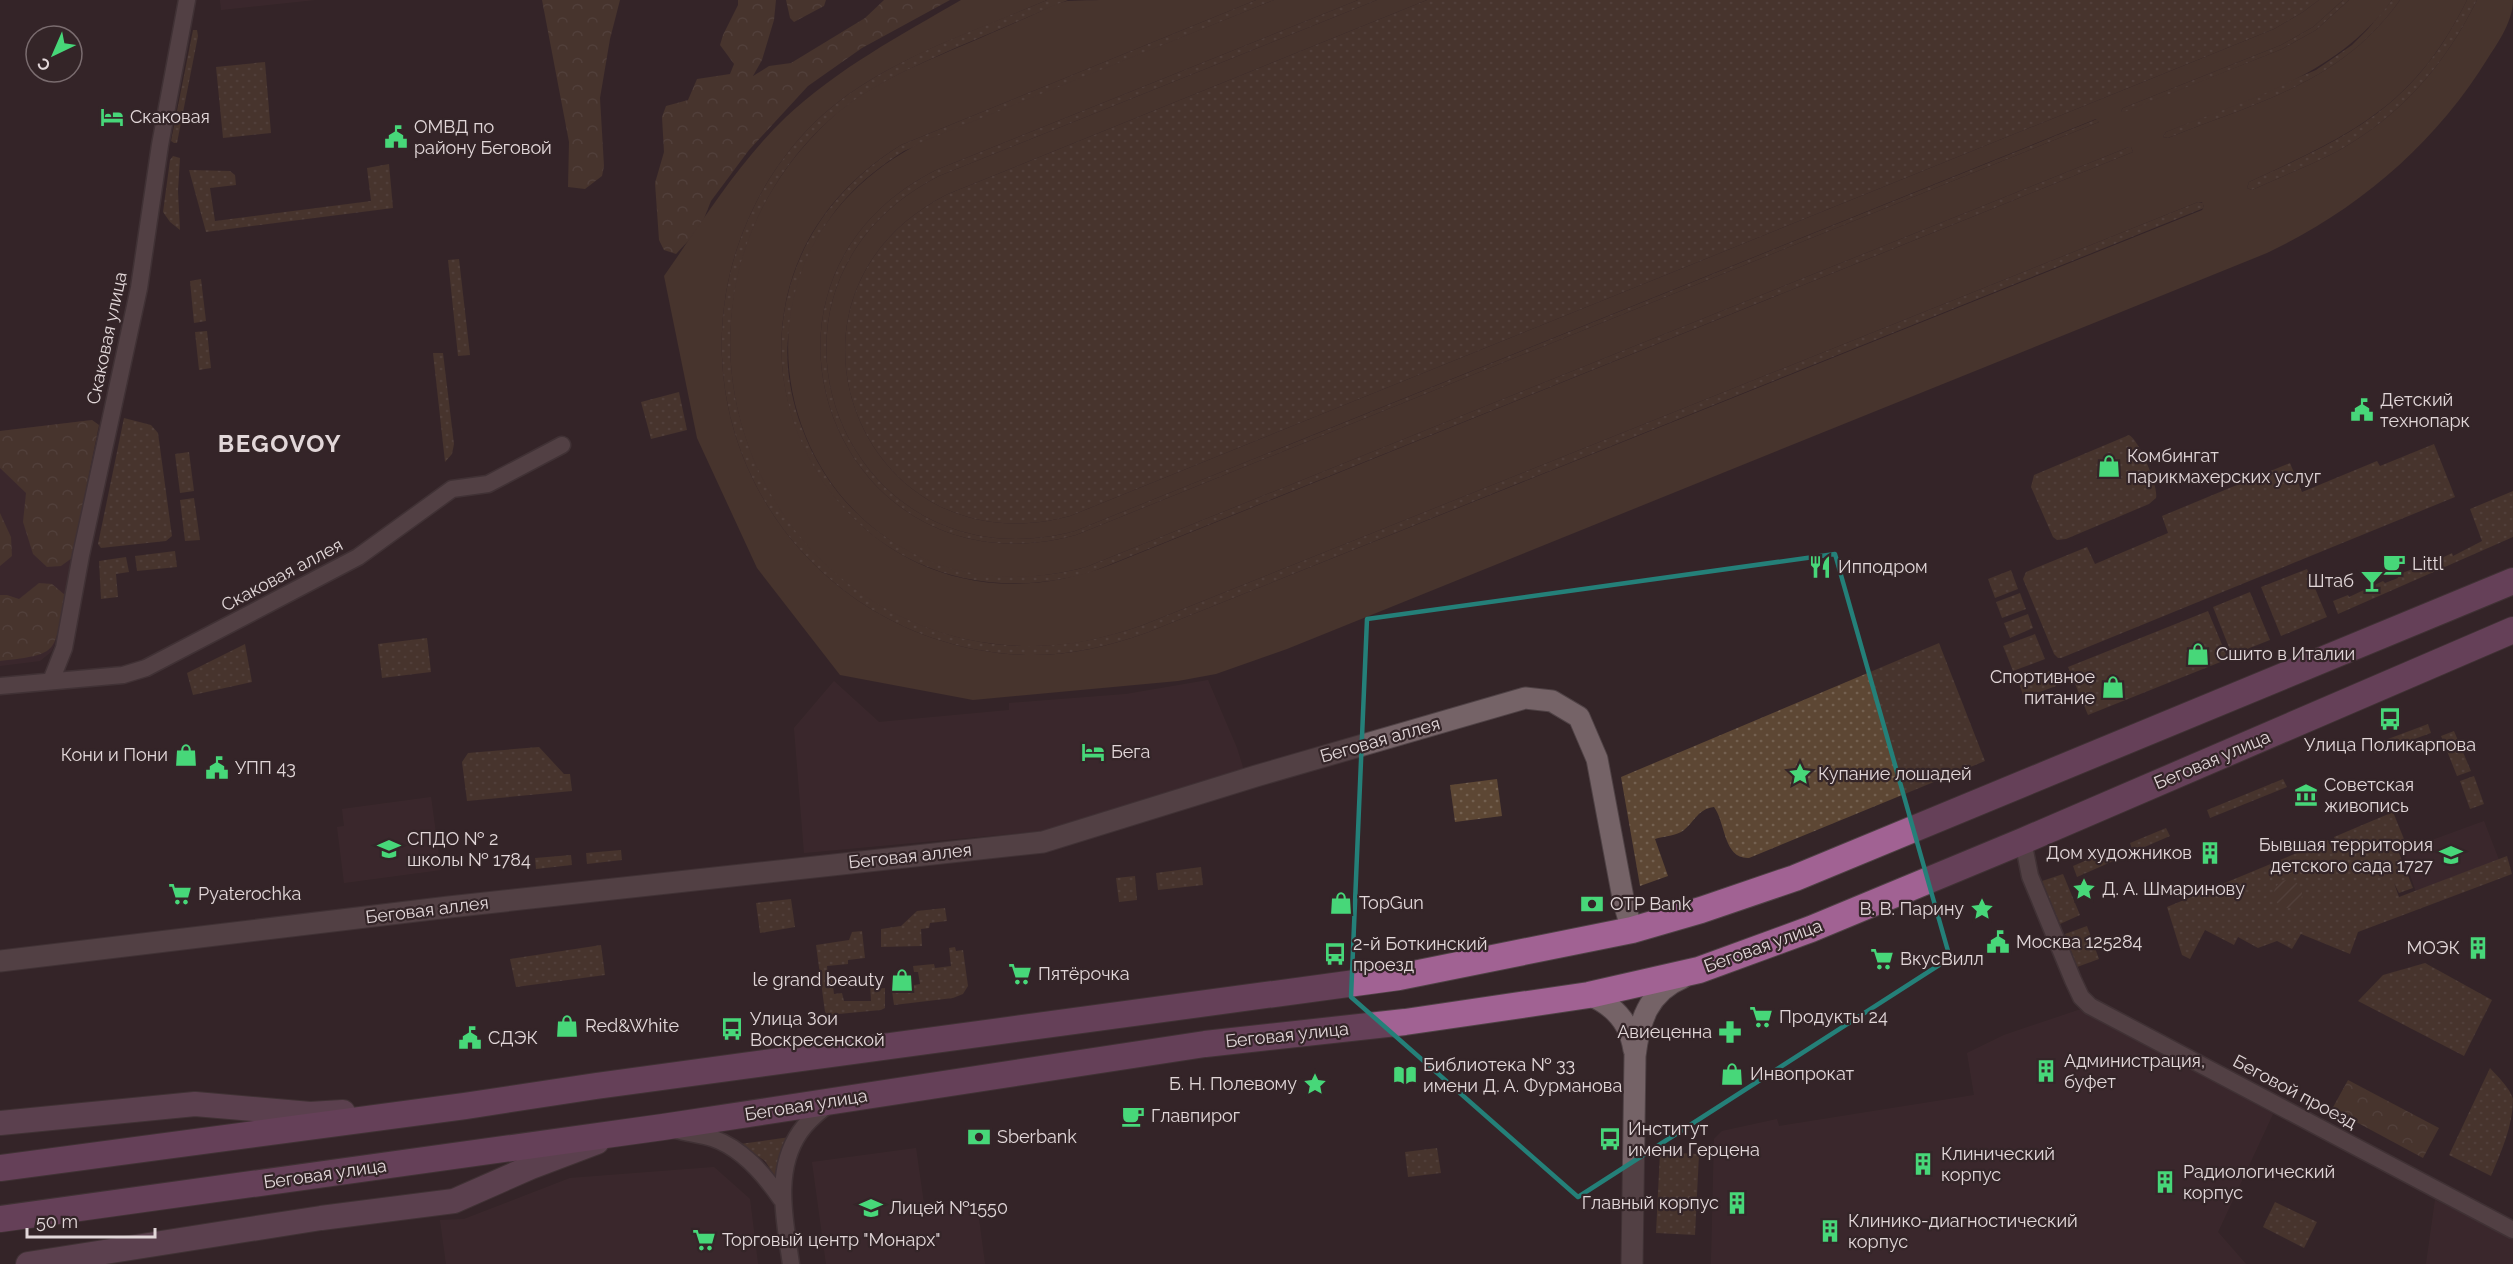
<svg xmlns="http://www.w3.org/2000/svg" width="2513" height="1264" font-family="Raleway,sans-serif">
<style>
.built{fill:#422c32}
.grass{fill:url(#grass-dots)}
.forest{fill:url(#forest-crowns)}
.garden{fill:url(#garden-furrows)}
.pitch{fill:#5d4734}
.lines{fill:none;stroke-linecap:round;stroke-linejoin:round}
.minor-casing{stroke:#4f4245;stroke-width:19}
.tertiary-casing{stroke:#4f4245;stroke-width:23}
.secondary-casing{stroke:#4f4245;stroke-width:26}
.primary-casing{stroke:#4f4245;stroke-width:28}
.minor{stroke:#756367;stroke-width:16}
.tertiary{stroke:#756367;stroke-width:21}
.secondary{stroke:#8b637d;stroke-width:24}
.primary{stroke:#a16293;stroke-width:26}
.marked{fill:none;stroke:#248079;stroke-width:4.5;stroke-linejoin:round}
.labels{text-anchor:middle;stroke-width:4.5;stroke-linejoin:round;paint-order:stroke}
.poi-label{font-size:18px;fill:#e2d7d9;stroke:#342528;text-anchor:start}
.street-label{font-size:18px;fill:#e2d7d9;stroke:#342528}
.district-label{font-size:24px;font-weight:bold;letter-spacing:1.5px;fill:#e2d7d9;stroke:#342528}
</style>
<defs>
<pattern id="grass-dots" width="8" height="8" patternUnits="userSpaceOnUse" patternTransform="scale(1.5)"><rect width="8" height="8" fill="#5d4734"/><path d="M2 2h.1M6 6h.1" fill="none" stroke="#746151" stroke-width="1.8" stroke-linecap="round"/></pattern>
<pattern id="forest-crowns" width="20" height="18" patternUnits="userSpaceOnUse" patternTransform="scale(1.5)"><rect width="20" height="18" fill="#5d4734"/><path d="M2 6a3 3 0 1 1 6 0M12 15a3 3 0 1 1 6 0" fill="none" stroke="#746151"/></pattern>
<pattern id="garden-furrows" width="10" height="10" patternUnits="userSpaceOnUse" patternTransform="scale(1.5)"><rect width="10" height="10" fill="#5d4734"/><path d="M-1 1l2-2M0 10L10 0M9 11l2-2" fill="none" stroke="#746151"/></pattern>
</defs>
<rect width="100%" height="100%" fill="#342528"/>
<!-- built -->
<path class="built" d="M220,0H315L221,10Z
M92,420L99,425L55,644L51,652L40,661L0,666V431Z
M1208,680L1237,748L1245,774L1054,830L804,853L794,728L834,681L879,722L1009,710V703L1126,694Z
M431,797L441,870L344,883L337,827L344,826L342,809Z
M2484,821L2499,860L2416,892L2402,851Z
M2081,1009L2213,1078L2273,1114L2218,1232L2246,1264H1711L1714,1139L1722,1131L1777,1119L1779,1126L1974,1095L1967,1053L2004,1035Z
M916,1148L925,1211L977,1204L985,1264H826L812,1162Z
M714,1167L750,1199L758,1264H446L440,1220L464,1219L570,1178Z
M2435,1200L2513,1238V1264H2426Z"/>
<!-- grass -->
<path class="grass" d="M1047,0H1068C1032,15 996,31 960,46C910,68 862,89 822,127C775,172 744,233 734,297C705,475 848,646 1029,646C1068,646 1106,638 1143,625L2198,202L2203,203L2204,208L1146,633C1107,647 1067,656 1026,655C837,649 695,480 726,293C737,229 768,168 815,122C877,62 969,33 1047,0Z
M1256,0H1274L904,151C844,189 812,230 796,300C794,310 790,320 789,331C784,362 791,399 802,428C846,547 967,599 1086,567L2129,147H2131L2133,152L1089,573C814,648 660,295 901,145Z
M1358,0H1377L939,176C724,286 843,592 1075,531L2097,119L2099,122L1076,535C838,600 715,282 936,170Z
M1427,0H2319L2303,12L2274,29L1070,516C860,573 752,292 948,194Z
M2343,0H2349L2316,30L2282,49L2124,113L2121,111L2123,108L2281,45L2313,27Z
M2392,0H2400C2341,83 2258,102 2168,138L2163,137L2166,132L2316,70L2352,45L2368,29Z
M2467,0H2477C2445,65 2400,117 2336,152C2309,166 2280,177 2252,190L2247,188L2249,182C2352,135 2414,107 2467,0Z
M193,30H197L198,36L177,143H174L171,141Z
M265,62L271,133L223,138L216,67Z
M173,156L180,158L178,191L180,230L170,222L163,212L170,160Z
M389,164L393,208L206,232L189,170L230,171L235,175L236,185L210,188L215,221L371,201L367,168Z
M459,259L470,355L458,356L448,260Z
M201,279L206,321L194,323L190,281Z
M207,331L211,368L199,370L195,332Z
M433,353H443L454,444L452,454L445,462Z
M679,392L687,430L651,439L641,402Z
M124,418L151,425L158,433L172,536L166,541L101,548L98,544Z
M2129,435C2139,440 2159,487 2156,498L2149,504L2066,539L2057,540L2053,537L2031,487L2034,475Z
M2434,444L2455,497L2061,658H2058L2054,654L2023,579L2026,572L2087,547L2095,564L2168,533L2162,516L2290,463L2302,492L2377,461L2380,466Z
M189,452L194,491L180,493L175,454Z
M2513,491V537L2338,614L2333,601L2348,595L2349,597L2383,581L2385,583L2398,578L2397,575L2418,567L2419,569L2452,553L2453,556L2482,541L2470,509Z
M194,498L200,540L185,541L180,500Z
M175,551L177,567L137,571L135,556Z
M126,557L129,572L116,574L118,597L101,599L99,561Z
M2307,569L2327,617L2281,636L2261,587Z
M2011,570L2018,589L1995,598L1988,579Z
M2250,592L2270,640L2232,655L2213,607Z
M2020,593L2026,609L2002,618L1996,602Z
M2208,611L2228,659L2088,715L2068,667Z
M2028,614L2033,628L2010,638L2004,623Z
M2035,634L2045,659L2013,671L2003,646Z
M427,638L431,672L382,678L378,644Z
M1939,643L1985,761L1749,858C1723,859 1726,823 1714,807C1698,809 1695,821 1684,830C1677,836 1663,836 1655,839L1668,876L1640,886L1621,777Z
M245,644L252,682L193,695L187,673Z
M2050,671L2056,686L2024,698L2019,683Z
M2428,724L2431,733L2375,753L2372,745Z
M2454,731L2471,771L2457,776L2441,736Z
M539,747L564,774H570L572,791L467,801L462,762L468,753Z
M2474,776L2484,804L2470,809L2460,781Z
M1497,779L1502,816L1455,822L1450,785Z
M2283,779L2287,787L2210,818L2207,810Z
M2393,812L2406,844L2397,848L2413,888L2399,893L2394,883L2399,897L2507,856L2512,874L2358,932L2350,954L2301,934L2292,949L2277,941L2258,948L2238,937L2234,945L2205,930L2190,959L2182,955L2167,907L2328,840L2333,851L2339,849L2334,837Z
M2166,828L2170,836L2133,852L2130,843Z
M2115,848L2120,858L2077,877L2073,866Z
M621,850L622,860L587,864L586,853Z
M571,855L572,865L536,869L535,858Z
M1201,867L1203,885L1158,890L1156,873Z
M2063,874L2080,915L2060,924L2042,881Z
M1135,876L1137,900L1119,902L1116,878Z
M791,899L795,927L760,933L756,903Z
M945,908L947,921L930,923L929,928L921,929L922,946L881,947V929L901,926L917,911Z
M2087,926L2099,959L2077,967L2065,934Z
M862,931L865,958L848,960V964L827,966L828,978H832L834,994L842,993L844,1001H871L870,984L875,983L876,989L885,988V1008L881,1010L828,1015L825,1012L816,945L849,940L852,932Z
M601,945L605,975L516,987L510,959Z
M955,947L956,951L963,950L968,986L963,994L953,998L894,1005L892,991L909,989V986L920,984L918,972H914L913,966L934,964L935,968L951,966L949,948Z
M2425,963L2492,1000L2464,1056L2358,1001L2383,975Z
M2490,1068C2498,1077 2510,1088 2513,1099C2513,1126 2501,1152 2491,1176L2449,1155Z
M790,1137L778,1181L765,1161L740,1144Z
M1437,1148L1441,1173L1408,1177L1405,1152Z
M1660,1152L1699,1154L1695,1235L1656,1233Z
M2275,1202L2317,1222L2304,1248L2263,1227Z"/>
<!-- forest -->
<path class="forest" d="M542,0H620L610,39L600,98L604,166L602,176L585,189L568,187L569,142Z
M738,0H776L774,20L762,60L753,76L769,66L791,63L865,18L884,0H950L862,48L808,86L749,150L711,201L703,221L691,238L676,254L664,250L659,240L655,183L664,152L662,117L666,106L688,100L697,79L730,74L734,64L720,45L723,35L738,5Z
M786,0H826L824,6L794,22L790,18Z
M92,420L99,425L72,558L61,566L47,567L33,554L23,522L26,493L0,468V431Z
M0,513L11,537L12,556L0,566Z
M39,583L52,584L65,595C53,653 62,654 0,661V595H7L19,599Z
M2348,1080L2439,1128L2423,1158L2332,1109Z"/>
<!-- garden -->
<path class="garden" d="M2274 894a14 14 0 1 1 28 0a14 14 0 1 1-28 0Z"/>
<!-- pitch -->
<path class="pitch" d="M961,0H1047C969,34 877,62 815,122C768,168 737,229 726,293C695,480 837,649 1026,655C1068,656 1107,647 1146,633L2202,210L2204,207L2202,202H2198L1143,625C1106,638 1068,647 1028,646C843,645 705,475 734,294C744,231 775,174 820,129C862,86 917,65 971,42C993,32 1015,23 1037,13C1046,9 1057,3 1067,1C1082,0 1103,0 1119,0C1164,0 1210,0 1256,0L901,145C649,301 832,671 1110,565L2133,152L2131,147H2129L1086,567C808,642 665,271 924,141L1274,0H1358L936,170C715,282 838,600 1076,535L2099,122L2096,119L1075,531C843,592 724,286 939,176L1377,0H1427L948,194C752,292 860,573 1070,516L2274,29L2303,12L2319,0H2343L2313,27L2281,45L2123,108L2121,111L2124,112L2282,49L2316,30L2349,0H2392C2337,76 2249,99 2166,132L2163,137L2168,138C2258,102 2341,83 2400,0H2467C2414,107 2352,134 2249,182L2247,188L2252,190C2280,177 2309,166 2336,152C2400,117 2445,65 2477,0H2513C2513,21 2499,41 2488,58C2435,144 2358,210 2267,253L1287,649L1216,674L1178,681L973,700L840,675L757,568L697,438L664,276C702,222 738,163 786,117C837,69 901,35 961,0Z"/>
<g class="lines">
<!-- minor casing -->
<g class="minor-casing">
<path id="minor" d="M51,681L64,648L81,555L139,288L160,145L187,0
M0,686L123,675L146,668L358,557L452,489L488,484L562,445
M2023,841L2030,876L2073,980L2081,997L2090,1006L2513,1230
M676,1130C688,1133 701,1135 712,1138C742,1148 764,1174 781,1199
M791,1264C785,1221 773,1171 800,1132C808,1120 819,1112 830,1103"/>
</g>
<!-- tertiary casing -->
<g class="tertiary-casing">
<path id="tertiary" d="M0,961L449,907L1043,842L1256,776L1525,698L1552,701L1579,717L1597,759L1624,903L1632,930
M1589,995C1614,1005 1630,1023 1634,1050
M1632,1264L1635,1056C1639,1022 1648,992 1682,978"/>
</g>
<!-- secondary casing -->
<g class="secondary-casing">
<path id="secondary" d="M0,1123L195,1104L310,1114L343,1112
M28,1264L321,1218L454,1201L531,1167L597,1142"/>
</g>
<!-- primary casing -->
<g class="primary-casing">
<path id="primary" d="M0,1168L465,1106L596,1086L1399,977L1632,930L1701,910L1795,878L2513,581
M0,1219L663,1127L1205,1044L1405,1022L1589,995L1699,970L1811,929L2023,841L2513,630"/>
</g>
<!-- minor -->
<use href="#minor" class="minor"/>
<!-- tertiary -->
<use href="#tertiary" class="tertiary"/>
<!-- secondary -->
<use href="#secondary" class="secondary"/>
<!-- primary -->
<use href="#primary" class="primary"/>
</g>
<!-- marked area -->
<path d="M0 0H2513V1264H0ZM1835,554L1950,958L1578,1197L1351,997L1367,619Z" fill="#342528" fill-opacity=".55" fill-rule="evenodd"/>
<path class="marked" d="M1835,554L1950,958L1578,1197L1351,997L1367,619Z"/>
<!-- icons -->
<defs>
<g id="hotel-bare" transform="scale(1.8)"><path d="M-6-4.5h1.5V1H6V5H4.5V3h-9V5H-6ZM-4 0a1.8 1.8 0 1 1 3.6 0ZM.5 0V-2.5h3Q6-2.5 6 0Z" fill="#47d779" stroke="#342528" stroke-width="2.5" paint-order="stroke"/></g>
<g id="civic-bare" transform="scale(1.8)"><path d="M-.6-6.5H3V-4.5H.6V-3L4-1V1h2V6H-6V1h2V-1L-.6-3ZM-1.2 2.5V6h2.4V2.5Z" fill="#47d779" stroke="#342528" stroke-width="2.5" paint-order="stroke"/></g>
<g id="shop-bare" transform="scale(1.8)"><path d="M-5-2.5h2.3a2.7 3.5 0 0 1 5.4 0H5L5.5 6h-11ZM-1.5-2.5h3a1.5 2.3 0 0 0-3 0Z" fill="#47d779" stroke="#342528" stroke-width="2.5" paint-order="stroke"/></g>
<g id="cafe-bare" transform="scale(1.8)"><path d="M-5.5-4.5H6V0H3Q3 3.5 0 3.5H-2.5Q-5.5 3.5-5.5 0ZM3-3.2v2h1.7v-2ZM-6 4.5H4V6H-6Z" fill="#47d779" stroke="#342528" stroke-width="2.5" paint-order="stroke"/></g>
<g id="restaurant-bare" transform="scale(1.8)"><path d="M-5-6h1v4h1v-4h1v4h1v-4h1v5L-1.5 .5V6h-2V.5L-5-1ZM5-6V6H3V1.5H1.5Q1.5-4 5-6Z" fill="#47d779" stroke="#342528" stroke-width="2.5" paint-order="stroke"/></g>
<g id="bar-bare" transform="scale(1.8)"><path d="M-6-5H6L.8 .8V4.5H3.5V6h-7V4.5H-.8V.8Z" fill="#47d779" stroke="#342528" stroke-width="2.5" paint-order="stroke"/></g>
<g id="bus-bare" transform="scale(1.8)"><path d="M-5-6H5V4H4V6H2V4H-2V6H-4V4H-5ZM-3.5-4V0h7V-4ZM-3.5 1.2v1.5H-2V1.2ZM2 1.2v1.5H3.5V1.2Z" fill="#47d779" stroke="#342528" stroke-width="2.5" paint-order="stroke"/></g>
<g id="sight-bare" transform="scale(1.8)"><path d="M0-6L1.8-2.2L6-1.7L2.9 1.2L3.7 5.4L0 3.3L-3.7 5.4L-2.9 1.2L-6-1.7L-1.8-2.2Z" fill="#47d779" stroke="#342528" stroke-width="2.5" paint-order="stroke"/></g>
<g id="museum-bare" transform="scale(1.8)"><path d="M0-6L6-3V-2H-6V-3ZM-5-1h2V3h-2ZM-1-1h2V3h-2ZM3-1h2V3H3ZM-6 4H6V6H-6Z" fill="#47d779" stroke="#342528" stroke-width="2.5" paint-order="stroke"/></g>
<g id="school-bare" transform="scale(1.8)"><path d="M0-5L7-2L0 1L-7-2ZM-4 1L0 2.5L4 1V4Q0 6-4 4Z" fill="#47d779" stroke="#342528" stroke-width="2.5" paint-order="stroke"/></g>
<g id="building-bare" transform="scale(1.8)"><path d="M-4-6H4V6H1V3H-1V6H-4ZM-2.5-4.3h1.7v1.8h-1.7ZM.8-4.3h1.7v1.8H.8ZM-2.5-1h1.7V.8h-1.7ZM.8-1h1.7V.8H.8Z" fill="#47d779" stroke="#342528" stroke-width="2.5" paint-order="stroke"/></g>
<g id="supermarket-bare" transform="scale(1.8)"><path d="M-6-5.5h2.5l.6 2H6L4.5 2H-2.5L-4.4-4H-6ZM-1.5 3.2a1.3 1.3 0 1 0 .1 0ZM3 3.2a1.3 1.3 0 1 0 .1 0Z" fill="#47d779" stroke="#342528" stroke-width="2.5" paint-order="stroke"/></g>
<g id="bank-bare" transform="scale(1.8)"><path d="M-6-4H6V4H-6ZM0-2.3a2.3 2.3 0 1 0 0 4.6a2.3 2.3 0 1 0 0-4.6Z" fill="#47d779" stroke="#342528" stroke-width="2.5" paint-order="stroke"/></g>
<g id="pharmacy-bare" transform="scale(1.8)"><path d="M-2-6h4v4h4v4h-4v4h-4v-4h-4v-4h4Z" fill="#47d779" stroke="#342528" stroke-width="2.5" paint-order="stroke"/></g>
<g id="library-bare" transform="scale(1.8)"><path d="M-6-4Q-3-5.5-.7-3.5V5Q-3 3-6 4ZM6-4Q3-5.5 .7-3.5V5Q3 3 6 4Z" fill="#47d779" stroke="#342528" stroke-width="2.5" paint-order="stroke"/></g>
</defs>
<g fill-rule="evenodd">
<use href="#hotel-bare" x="112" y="117"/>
<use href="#civic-bare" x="396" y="137"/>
<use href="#civic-bare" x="2362" y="410"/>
<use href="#shop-bare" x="2109" y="466"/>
<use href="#cafe-bare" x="2394" y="564"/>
<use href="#restaurant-bare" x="1820" y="567"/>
<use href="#bar-bare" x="2372" y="581"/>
<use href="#shop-bare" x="2198" y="654"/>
<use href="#shop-bare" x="2113" y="687"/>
<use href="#bus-bare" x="2390" y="719"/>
<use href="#hotel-bare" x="1093" y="752"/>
<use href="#shop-bare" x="186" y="755"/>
<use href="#civic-bare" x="217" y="768"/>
<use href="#sight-bare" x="1800" y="774"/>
<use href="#museum-bare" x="2306" y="795"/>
<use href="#school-bare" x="389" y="849"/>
<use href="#building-bare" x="2210" y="853"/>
<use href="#school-bare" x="2451" y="855"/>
<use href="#sight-bare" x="2084" y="889"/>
<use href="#supermarket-bare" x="180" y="894"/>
<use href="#shop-bare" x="1341" y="903"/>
<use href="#bank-bare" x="1592" y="904"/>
<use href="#sight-bare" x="1982" y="909"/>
<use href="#civic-bare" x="1998" y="942"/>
<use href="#building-bare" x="2478" y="948"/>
<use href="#bus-bare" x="1335" y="954"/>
<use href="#supermarket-bare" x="1882" y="959"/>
<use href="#supermarket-bare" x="1020" y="974"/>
<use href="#shop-bare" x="902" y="980"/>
<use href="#supermarket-bare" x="1761" y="1017"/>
<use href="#shop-bare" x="567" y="1026"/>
<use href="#bus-bare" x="732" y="1029"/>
<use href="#pharmacy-bare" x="1730" y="1032"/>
<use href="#civic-bare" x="470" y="1038"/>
<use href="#building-bare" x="2046" y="1071"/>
<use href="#shop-bare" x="1732" y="1074"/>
<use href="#library-bare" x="1405" y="1075"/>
<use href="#sight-bare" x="1315" y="1084"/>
<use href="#cafe-bare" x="1133" y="1116"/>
<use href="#bank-bare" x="979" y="1137"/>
<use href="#bus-bare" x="1610" y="1139"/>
<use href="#building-bare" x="1923" y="1164"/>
<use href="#building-bare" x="2165" y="1182"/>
<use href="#building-bare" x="1737" y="1203"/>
<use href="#school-bare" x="871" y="1208"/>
<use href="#building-bare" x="1830" y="1231"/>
<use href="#supermarket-bare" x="704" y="1240"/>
</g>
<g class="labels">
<!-- poi labels -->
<g class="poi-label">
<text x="130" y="123">Скаковая</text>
<text x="414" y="133">ОМВД по<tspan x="414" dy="21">району Беговой</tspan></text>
<text x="2380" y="406">Детский<tspan x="2380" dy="21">технопарк</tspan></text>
<text x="2127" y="462">Комбингат<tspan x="2127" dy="21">парикмахерских услуг</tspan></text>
<text x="2412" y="570">Littl</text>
<text x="1838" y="573">Ипподром</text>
<text x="2354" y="587" text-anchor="end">Штаб</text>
<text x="2216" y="660">Сшито в Италии</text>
<text x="2095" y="683" text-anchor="end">Спортивное<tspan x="2095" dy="21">питание</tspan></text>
<text x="2390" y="751" text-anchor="middle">Улица Поликарпова</text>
<text x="1111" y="758">Бега</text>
<text x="168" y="761" text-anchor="end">Кони и Пони</text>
<text x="235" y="774">УПП 43</text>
<text x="1818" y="780">Купание лошадей</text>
<text x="2324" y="791">Советская<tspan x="2324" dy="21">живопись</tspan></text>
<text x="407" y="845">СПДО № 2<tspan x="407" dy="21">школы № 1784</tspan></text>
<text x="2433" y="851" text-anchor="end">Бывшая территория<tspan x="2433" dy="21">детского сада 1727</tspan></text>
<text x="2192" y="859" text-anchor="end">Дом художников</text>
<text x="2102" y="895">Д. А. Шмаринову</text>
<text x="198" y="900">Pyaterochka</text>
<text x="1359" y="909">TopGun</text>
<text x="1610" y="910">OTP Bank</text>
<text x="1964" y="915" text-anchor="end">В. В. Парину</text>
<text x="2016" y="948">Москва 125284</text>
<text x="1353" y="950">2-й Боткинский<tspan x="1353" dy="21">проезд</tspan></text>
<text x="2460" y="954" text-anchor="end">МОЭК</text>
<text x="1900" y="965">ВкусВилл</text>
<text x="1038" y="980">Пятёрочка</text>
<text x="884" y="986" text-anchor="end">le grand beauty</text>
<text x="1779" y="1023">Продукты 24</text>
<text x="750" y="1025">Улица Зои<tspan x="750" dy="21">Воскресенской</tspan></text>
<text x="585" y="1032">Red&amp;White</text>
<text x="1712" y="1038" text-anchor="end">Авиеценна</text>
<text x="488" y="1044">СДЭК</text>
<text x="2064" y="1067">Администрация,<tspan x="2064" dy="21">буфет</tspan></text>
<text x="1423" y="1071">Библиотека № 33<tspan x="1423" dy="21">имени Д. А. Фурманова</tspan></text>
<text x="1750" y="1080">Инвопрокат</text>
<text x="1297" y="1090" text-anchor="end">Б. Н. Полевому</text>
<text x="1151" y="1122">Главпирог</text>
<text x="1628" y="1135">Институт<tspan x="1628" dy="21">имени Герцена</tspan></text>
<text x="997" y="1143">Sberbank</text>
<text x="1941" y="1160">Клинический<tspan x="1941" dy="21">корпус</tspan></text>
<text x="2183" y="1178">Радиологический<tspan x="2183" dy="21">корпус</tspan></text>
<text x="1719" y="1209" text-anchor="end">Главный корпус</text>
<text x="889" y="1214">Лицей №1550</text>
<text x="1848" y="1227">Клинико-диагностический<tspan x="1848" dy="21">корпус</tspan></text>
<text x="722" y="1246">Торговый центр "Монарх"</text>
</g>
<!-- street labels -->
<g class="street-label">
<text transform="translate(107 338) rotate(-78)" y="6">Скаковая улица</text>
<text transform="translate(282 575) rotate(-28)" y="6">Скаковая аллея</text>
<text transform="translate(1380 740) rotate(-16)" y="6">Беговая аллея</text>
<text transform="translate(2212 760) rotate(-23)" y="6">Беговая улица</text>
<text transform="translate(910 856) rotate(-6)" y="6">Беговая аллея</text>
<text transform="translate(427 910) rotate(-7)" y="6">Беговая аллея</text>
<text transform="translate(1763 946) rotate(-20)" y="6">Беговая улица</text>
<text transform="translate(1287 1035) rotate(-6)" y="6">Беговая улица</text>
<text transform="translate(2295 1092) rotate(28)" y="6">Беговой проезд</text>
<text transform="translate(806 1105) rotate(-9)" y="6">Беговая улица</text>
<text transform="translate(325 1174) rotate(-8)" y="6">Беговая улица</text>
</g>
<!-- district labels -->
<g class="district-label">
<text x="280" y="452">BEGOVOY</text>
</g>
</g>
<!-- north arrow -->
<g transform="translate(54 54) rotate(224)"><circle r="28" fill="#342528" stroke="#7a6c6f" stroke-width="1.5"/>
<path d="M0-4.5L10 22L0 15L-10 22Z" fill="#47d779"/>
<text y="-9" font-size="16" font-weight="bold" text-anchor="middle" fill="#e2d7d9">С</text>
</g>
<!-- scale -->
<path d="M27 1228v9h128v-9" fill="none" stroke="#e2d7d9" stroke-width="3"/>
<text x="36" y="1228" font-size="18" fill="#e2d7d9" stroke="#342528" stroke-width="4.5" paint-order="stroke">50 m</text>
</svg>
